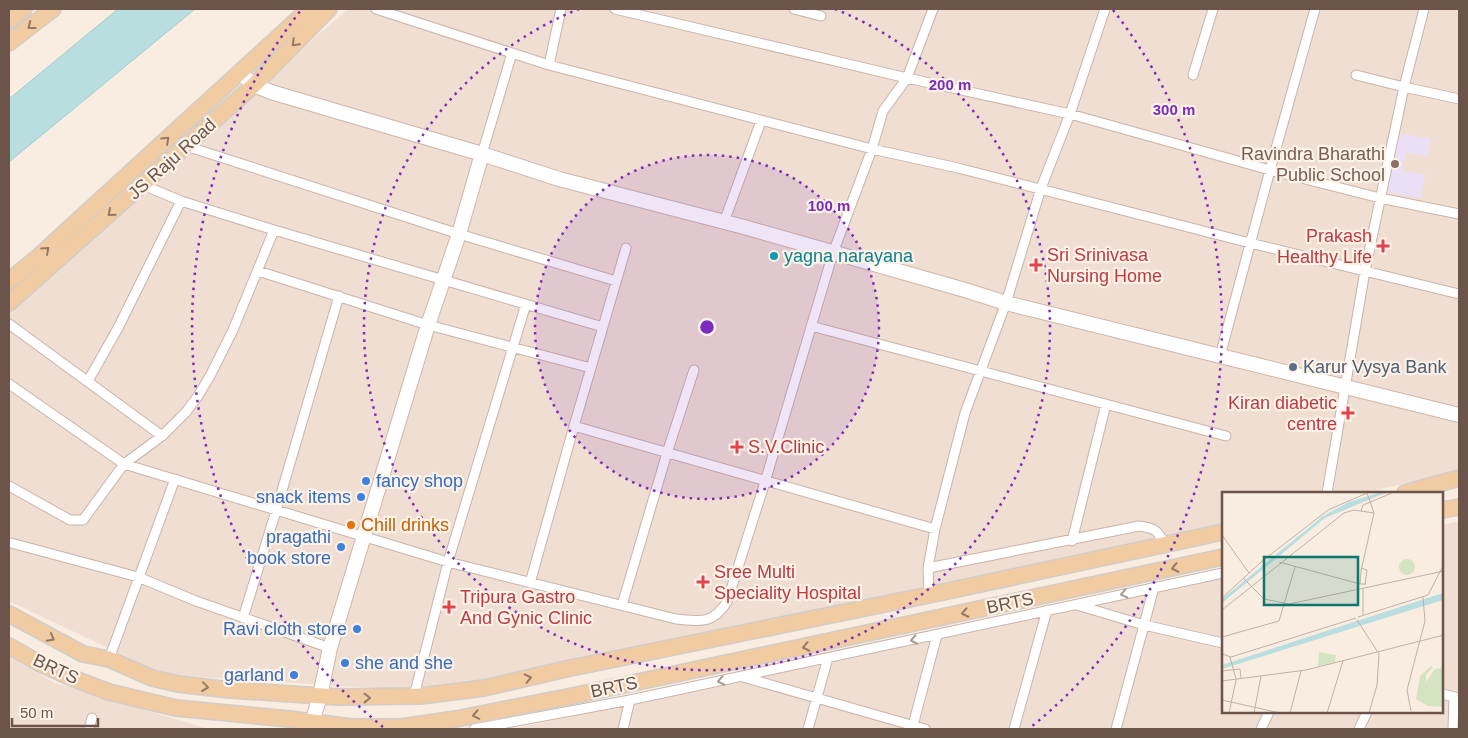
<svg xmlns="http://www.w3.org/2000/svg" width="1468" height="738" font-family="Arial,sans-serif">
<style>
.residential{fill:#efded1}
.education{fill:#eadff5}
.water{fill:#b9dee0;stroke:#a0ced0}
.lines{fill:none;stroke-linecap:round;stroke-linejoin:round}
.street-casing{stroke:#c8b4aa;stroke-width:11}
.secondary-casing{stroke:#cdb6ab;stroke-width:16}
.primary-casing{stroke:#d3ccc9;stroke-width:18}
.street{stroke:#fff;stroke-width:9}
.secondary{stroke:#fff;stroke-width:14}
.primary{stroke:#f1cba1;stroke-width:15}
.oneway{stroke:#957865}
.oneway2{stroke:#a79893}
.ring{fill:none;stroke:#7b2cbf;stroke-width:2.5;stroke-dasharray:2.5 5}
.education-dot{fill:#8d6e63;stroke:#fcf2e7;stroke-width:2}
.health-dot{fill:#e0444e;stroke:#fcf2e7;stroke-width:2}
.culture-dot{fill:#0f9aa8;stroke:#fcf2e7;stroke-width:2}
.service-dot{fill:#5c6f8a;stroke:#fcf2e7;stroke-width:2}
.shop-dot{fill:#3f7fe0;stroke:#fcf2e7;stroke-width:2}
.food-dot{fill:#e8710a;stroke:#fcf2e7;stroke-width:2}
.labels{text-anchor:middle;stroke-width:4.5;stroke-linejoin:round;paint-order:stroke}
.education-label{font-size:18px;fill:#785e54;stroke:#fcf2e7;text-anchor:end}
.street-label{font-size:18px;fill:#6d544b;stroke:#fcf2e7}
.health-label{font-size:18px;fill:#be3a42;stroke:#fcf2e7;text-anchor:start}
.culture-label{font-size:18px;fill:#0d838f;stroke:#fcf2e7;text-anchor:start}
.service-label{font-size:18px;fill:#4e5e75;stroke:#fcf2e7;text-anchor:start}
.shop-label{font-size:18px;fill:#366cbe;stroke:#fcf2e7;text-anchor:end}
.food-label{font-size:18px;fill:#c56008;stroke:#fcf2e7;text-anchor:start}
.inset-road{fill:none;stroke:#c1b0a6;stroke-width:1}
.view{fill:#0f766e;fill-opacity:0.15;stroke:#0f766e;stroke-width:2.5}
.inset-edge{fill:none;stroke:#6d544b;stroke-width:2.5}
.centre{fill:#7b2cbf;stroke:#fcf2e7;stroke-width:2.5}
.ring-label{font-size:15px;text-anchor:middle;font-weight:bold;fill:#7b2cbf;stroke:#fcf2e7;stroke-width:4.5;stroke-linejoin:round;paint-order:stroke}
</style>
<rect width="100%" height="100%" fill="#f9ede2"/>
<!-- residential -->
<path class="residential" d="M348,9H1459V472L1361,493H1223V523L441,692L165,675L9,601V300Z
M1459,521V729H513L1223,573V712H1442V525Z
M9,656L55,683L209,729H9Z"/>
<!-- education -->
<path class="education" d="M1391,132L1431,139L1428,156L1406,153L1403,171L1425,175L1421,198L1381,191Z"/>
<!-- water -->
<path class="water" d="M118,9H195L9,162V99Z"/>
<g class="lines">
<!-- street casing -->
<g class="street-casing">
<path id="street" d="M376,9L549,65L872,149L958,168L1250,243L1459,294
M615,9L907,78L1070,114L1270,170L1380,198L1459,214
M794,9L821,16
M1424,9L1404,87L1459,99
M549,65L561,9
M1193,75L1213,9
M186,146L459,234L616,281
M482,154L512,53
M143,185L181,201L274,230L603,327
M724,222L761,121
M626,248L574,426L935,529
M258,271L428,325L591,368
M9,324L162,436
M811,326L1226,436
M1220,356L1270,170L1315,9
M88,381L118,328L181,201
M9,384L124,464L448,562L676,619C700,621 712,625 727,602L765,482L833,253L872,149L883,111L907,78L933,9
M9,486L70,520H83L124,464L162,436L186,412L198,396L210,376L233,330L274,230
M1327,493L1365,271L1404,87L1356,75
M1072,541L1106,404
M11,543L138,577L196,601L330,648
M928,568L1139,526C1156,528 1158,531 1165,545
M530,583L574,426
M1154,587L1144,625L1223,643
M929,595L928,568L935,529L965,413L1006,303L1041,188L1070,114L1105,9
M622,605L667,453L694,370
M1077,605L1144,625L1116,729
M243,618L276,511L339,296
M109,659L175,479
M743,677L925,729
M1442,694L1459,698
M414,696L448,562L526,304
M89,729L92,718
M474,729L630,700L1223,573
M623,729L630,700
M808,729L828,658
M912,729L937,635
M1014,729L1047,610
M1261,729L1269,712
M1359,729L1367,712
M1453,729L1454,697"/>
</g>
<!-- secondary casing -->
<g class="secondary-casing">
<path id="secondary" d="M239,72L254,85L271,92L482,154L559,179L744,227L965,290L1006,303L1459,415
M310,729L320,696L330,648L428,325L459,234L482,154"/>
</g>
<!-- primary casing -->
<g class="primary-casing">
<path id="primary" d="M9,21L24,9
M9,43L53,9
M9,281L38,257L309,9
M9,303L254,85L329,9
M1405,493L1459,478
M1442,510L1459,507
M9,614L83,654L109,659L152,678L178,684L230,690L337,697L420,696L484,688L566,669L929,595L1223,532
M9,646L39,663L72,678L109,692L176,708L289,719L352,727H401L456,719L572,696L1223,557"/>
</g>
<!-- street -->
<use href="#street" class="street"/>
<!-- secondary -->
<use href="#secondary" class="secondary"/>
<!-- primary -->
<use href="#primary" class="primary"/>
</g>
<!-- one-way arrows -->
<defs><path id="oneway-chevron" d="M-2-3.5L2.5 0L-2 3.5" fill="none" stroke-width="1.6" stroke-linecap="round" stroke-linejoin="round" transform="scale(1.25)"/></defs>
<g class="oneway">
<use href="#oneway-chevron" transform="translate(31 26) rotate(142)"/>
<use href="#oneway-chevron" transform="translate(295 43) rotate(135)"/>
<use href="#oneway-chevron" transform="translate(166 140) rotate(-43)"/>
<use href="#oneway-chevron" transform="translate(111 213) rotate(139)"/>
<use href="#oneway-chevron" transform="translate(46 250) rotate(-42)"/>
<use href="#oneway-chevron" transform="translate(1175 568) rotate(168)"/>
<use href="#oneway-chevron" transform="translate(965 613) rotate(168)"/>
<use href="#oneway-chevron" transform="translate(51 638) rotate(28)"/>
<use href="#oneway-chevron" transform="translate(806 647) rotate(168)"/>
<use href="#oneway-chevron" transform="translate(528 678) rotate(-13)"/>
<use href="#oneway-chevron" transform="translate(205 687) rotate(7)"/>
<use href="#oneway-chevron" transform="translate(367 698)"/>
<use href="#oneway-chevron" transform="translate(476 715) rotate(169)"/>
</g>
<g class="oneway2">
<use href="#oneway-chevron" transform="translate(1124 594) rotate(167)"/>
<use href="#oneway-chevron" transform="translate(914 640) rotate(168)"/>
<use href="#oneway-chevron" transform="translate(721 681) rotate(168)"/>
</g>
<!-- distance rings -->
<circle cx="707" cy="327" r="172" fill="#7b2cbf" fill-opacity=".12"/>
<g class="ring">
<circle cx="707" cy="327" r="172"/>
<path d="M835 9A343 343 0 1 1 579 9"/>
<path d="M383 727A515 515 0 0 1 301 10M1113 10A515 515 0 0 1 1031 727"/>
</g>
<!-- markers -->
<circle class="education-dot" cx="1395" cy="164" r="5"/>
<g class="health-dot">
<path d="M1380.5 238.5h5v5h5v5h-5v5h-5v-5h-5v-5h5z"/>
<path d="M1033.5 257.5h5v5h5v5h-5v5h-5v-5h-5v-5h5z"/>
<path d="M1345.5 405.5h5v5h5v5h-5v5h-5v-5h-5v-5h5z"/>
<path d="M734.5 439.5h5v5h5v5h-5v5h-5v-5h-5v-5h5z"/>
<path d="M700.5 574.5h5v5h5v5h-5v5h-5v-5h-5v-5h5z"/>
<path d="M446.5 599.5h5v5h5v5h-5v5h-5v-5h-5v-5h5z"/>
</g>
<circle class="culture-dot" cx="774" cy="256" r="5"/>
<circle class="service-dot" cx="1293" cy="367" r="5"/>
<g class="shop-dot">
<circle cx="366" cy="481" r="5"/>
<circle cx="361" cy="497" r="5"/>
<circle cx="341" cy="547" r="5"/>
<circle cx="357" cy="629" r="5"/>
<circle cx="345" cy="663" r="5"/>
<circle cx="294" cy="675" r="5"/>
</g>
<circle class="food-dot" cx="351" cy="525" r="5"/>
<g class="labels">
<!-- education labels -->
<g class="education-label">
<text x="1385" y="160">Ravindra Bharathi<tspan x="1385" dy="21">Public School</tspan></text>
</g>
<!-- street labels -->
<g class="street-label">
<text transform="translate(172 159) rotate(-42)" y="6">JS Raju Road</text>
<text transform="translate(1010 603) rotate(-12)" y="6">BRTS</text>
<text transform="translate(56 669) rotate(25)" y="6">BRTS</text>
<text transform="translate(614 687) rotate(-12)" y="6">BRTS</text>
</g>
<!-- health labels -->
<g class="health-label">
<text x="1372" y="242" text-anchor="end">Prakash<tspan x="1372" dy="21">Healthy Life</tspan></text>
<text x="1047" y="261">Sri Srinivasa<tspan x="1047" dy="21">Nursing Home</tspan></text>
<text x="1337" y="409" text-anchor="end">Kiran diabetic<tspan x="1337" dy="21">centre</tspan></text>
<text x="748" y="453">S.V.Clinic</text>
<text x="714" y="578">Sree Multi<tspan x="714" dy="21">Speciality Hospital</tspan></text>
<text x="460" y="603">Tripura Gastro<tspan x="460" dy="21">And Gynic Clinic</tspan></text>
</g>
<!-- culture labels -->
<g class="culture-label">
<text x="784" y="262">yagna narayana</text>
</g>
<!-- service labels -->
<g class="service-label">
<text x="1303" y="373">Karur Vysya Bank</text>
</g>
<!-- shop labels -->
<g class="shop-label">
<text x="376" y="487" text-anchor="start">fancy shop</text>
<text x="351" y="503">snack items</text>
<text x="331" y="543">pragathi<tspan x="331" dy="21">book store</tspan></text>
<text x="347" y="635">Ravi cloth store</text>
<text x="355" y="669" text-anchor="start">she and she</text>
<text x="284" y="681">garland</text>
</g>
<!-- food labels -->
<g class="food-label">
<text x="361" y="531">Chill drinks</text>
</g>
</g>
<!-- overview -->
<g transform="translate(1222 492)">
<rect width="221" height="221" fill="#f9ede2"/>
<path d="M177 75a8 8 0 1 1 16 0a8 8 0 1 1-16 0ZM97,160L114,163L113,170L96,174ZM209,174L211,176L204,182V190L213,177L219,176L221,181V215L206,214L194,207L198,184Z" fill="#d4e4c2"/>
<path d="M156,1H163L103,26L0,111V107L101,24L127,10ZM221,101V108L0,177V173Z" fill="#b9dee0"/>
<path class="inset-road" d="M145,1L152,21M139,19L141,13L170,1M0,43L27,81M57,70L138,92M139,76L145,78L143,93M21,86L42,107L67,112L222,79M144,92H138L139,79L152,21M141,96V123M0,106L39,70L106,18L145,1M0,118L122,21L132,18L152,21M136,125L206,103L222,72M135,128L157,162L155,193L147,221M0,145L57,129L73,75M0,162L9,165L134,126M8,165L14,187M0,179L18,177L19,186M0,189L84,178L222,143M0,208L58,221M189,219L185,198L203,129L201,105M7,221L14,188M32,221L39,184M68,221L79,179M105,221L121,169"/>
<path class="view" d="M42,65H136V113H42Z"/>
<rect width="221" height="221" class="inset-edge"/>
</g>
<circle cx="707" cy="327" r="8" class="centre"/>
<g class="ring-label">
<text x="950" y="90">200 m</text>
<text x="1174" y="115">300 m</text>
<text x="829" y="211">100 m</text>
</g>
<!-- border -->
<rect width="1468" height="738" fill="none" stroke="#6d544b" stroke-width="20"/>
<!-- scale -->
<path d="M12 718v8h86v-8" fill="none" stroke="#6d544b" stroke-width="2.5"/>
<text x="20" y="718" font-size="15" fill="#6d544b" stroke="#fcf2e7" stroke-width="4" paint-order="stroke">50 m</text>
</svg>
